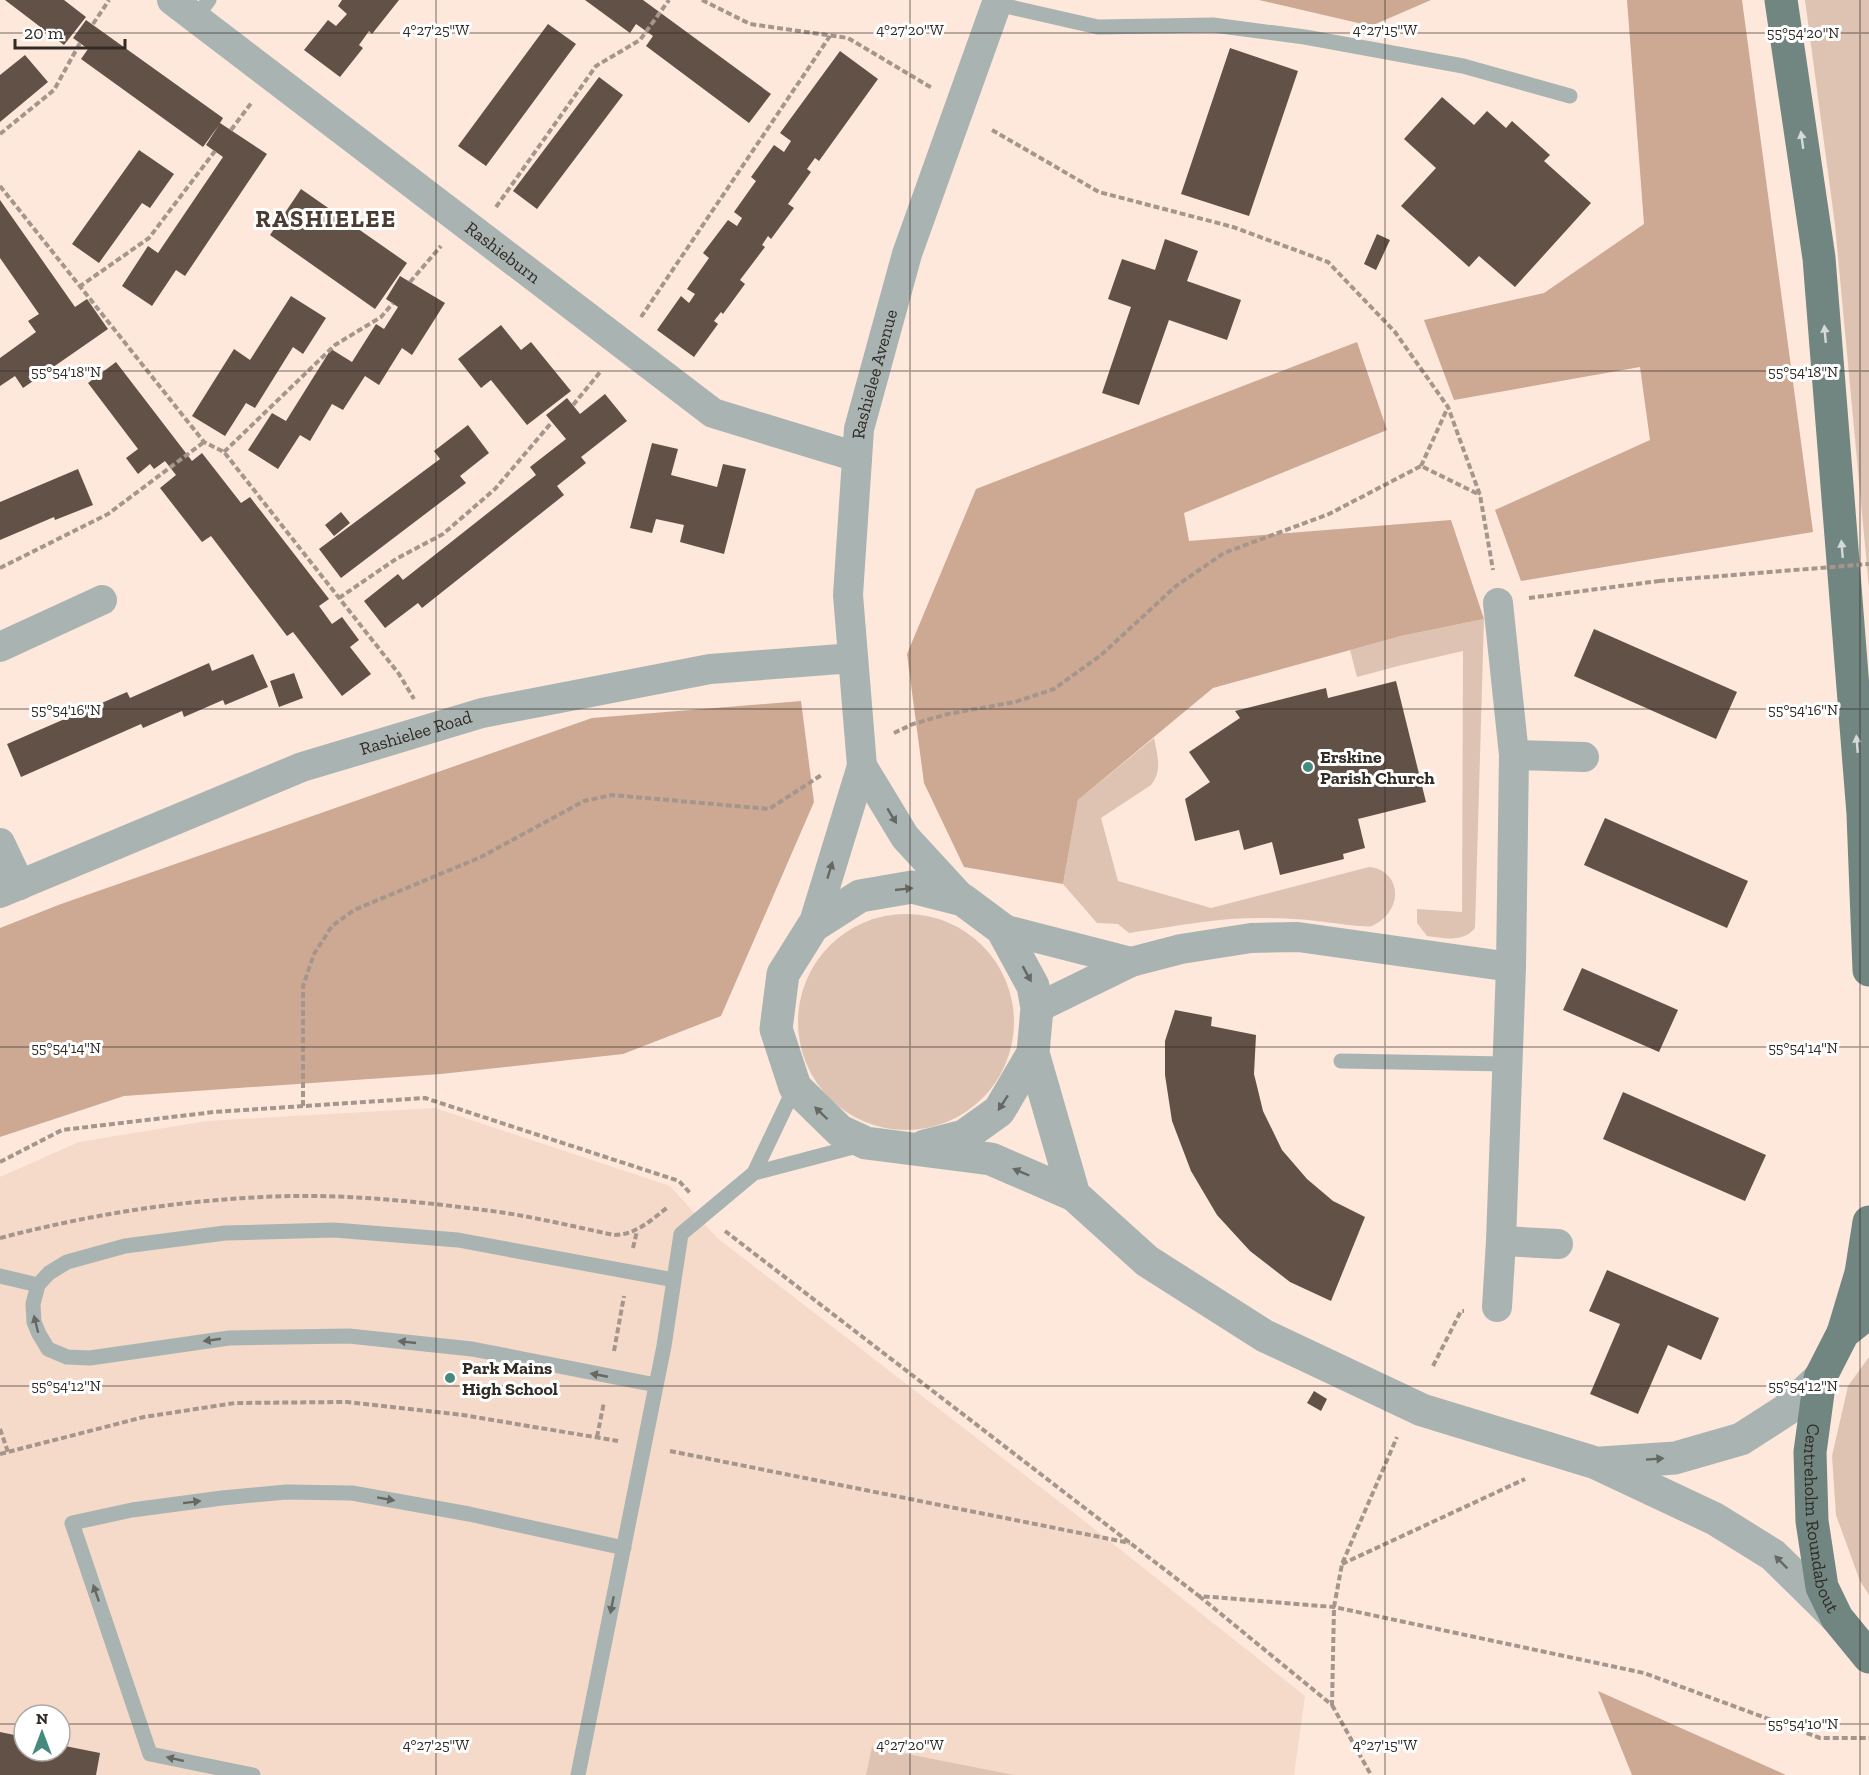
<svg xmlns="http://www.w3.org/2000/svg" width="1869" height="1775" font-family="'Zilla Slab',serif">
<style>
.built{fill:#f5d9c9;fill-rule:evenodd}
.green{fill:#dec3b3}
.forest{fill:#cda993}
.building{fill:#625146}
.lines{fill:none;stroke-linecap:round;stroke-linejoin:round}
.path{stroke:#a5968d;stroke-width:4;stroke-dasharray:6 3;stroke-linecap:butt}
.service{stroke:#a9b4b2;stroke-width:15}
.minor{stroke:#a9b4b2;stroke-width:30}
.tertiary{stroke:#a9b4b2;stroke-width:33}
.primary{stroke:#718581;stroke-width:33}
.path-bridge{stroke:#a5968d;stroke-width:4;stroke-dasharray:6 3;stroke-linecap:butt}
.oneway{fill:#d4dad9}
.oneway2{fill:#676864}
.ticks{fill:none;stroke:#312a25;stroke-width:1.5;stroke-opacity:0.45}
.poi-dot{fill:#458a7f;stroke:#fff;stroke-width:2}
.labels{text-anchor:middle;stroke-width:6;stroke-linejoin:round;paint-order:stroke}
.street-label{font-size:18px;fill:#312a25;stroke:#fff}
.poi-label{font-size:18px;font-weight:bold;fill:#312a25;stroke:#fff;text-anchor:start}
.district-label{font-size:24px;font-weight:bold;letter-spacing:1.5px;fill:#4c3b31;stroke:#fff}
.ticks-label{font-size:15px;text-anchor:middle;fill:#312a25;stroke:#fff;stroke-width:6;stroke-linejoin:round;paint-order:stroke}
</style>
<rect width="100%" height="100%" fill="#fde8db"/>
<!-- built -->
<path class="built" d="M435,1108L670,1186L716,1237L1083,1520L1305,1696L1294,1775H0V1177L79,1142L207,1121ZM24,1715H60V1751H24Z"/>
<!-- green -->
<path class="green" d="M1805,0H1869V588L1835,225Z
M1484,619L1475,928C1463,943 1444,938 1427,936L1417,923V909L1462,912L1463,651L1402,665L1357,677L1350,650L1401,636Z
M1154,738C1157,755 1163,770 1151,785L1101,818L1118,881L1211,908L1369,867C1379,868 1387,872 1392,881C1401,899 1389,919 1372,926C1365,928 1327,922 1317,921C1289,918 1259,917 1230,919C1196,922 1163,928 1129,933L1118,924L1097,923L1063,884L1078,800Z
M798 1022a108 108 0 1 1 216 0a108 108 0 1 1-216 0Z
M1869,1357V1595L1860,1581L1836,1515L1832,1456L1848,1386Z
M872,1747L1014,1775H866Z"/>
<!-- forest -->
<path class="forest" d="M1259,0H1431L1371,26Z
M1627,0H1742L1813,532L1521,581L1495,510L1650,440L1640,367L1454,400L1424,320L1544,293L1644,224Z
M1357,342L1387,430L1184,513L1189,541L1451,520L1484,619L1401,636L1213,688L1078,800L1063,884L964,867L924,783L907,654L976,489Z
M801,701L814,802L721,1016L623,1054L441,1074L124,1096L0,1137V928L61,904L592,718Z
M1598,1691L1786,1775H1632Z"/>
<!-- building -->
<path class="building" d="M5,0H64L86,17L64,45Z
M342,0H399L372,34L369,31L359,45L363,48L340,77L304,50L328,20L336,26L347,14L338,6Z
M585,0H643L771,94L749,123L646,46L653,36L636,24L630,33Z
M86,20L223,118L220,123L267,154L185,276L176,270L152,306L122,286L148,246L158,253L223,157L206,145L219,125L203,147L81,59L88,49L73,38Z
M548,24L576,44L486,166L458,146Z
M1230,48L1298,71L1249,216L1181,194Z
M840,51L878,79L819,161L815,158L807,169L811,172L788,204L794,208L771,239L768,236L762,245L765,247L740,280L745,284L723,314L721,312L714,321L718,324L694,357L657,330L681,296L689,303L695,294L687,289L709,258L703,253L728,220L737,226L742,218L734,212L756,181L751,177L774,145L784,152L791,141L780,133Z
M25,55L48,82L0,122V75Z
M599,77L623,95L537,209L513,191Z
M1442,97L1474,125L1487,111L1506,128L1512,121L1550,155L1544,161L1591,203L1515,287L1479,256L1469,267L1401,206L1436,168L1404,139Z
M139,150L174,174L150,208L142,203L99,263L72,244Z
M301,189L407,263L375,309L270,235Z
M0,200L75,307L87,299L108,329L23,388L15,376L0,386V358L36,332L28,321L39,314L0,258Z
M1377,234L1390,240L1376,270L1364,264Z
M1165,239L1198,251L1187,281L1241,300L1227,340L1169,320L1139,405L1102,393L1131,307L1108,299L1122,259L1155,270Z
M400,276L445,303L412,355L402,348L379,385L365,376L343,410L332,404L310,441L300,435L278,469L248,450L272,413L286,421L331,349L352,362L376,324L384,329L398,307L386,299Z
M291,296L326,318L303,354L293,347L255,408L246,403L225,436L192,416L234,349L250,360Z
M501,325L521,350L531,342L571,391L527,425L491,380L481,388L458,359Z
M116,362L192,461L202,453L241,503L250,497L329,599L319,606L332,624L342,617L359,640L350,647L371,674L342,696L293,632L287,636L211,536L202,542L160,488L176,475L165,461L154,469L150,464L138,474L126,458L138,449L88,383Z
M605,394L627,421L581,457L586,463L557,486L564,495L422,608L418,603L385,628L364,601L398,574L403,580L536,475L530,467L566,439L546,415L567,398L580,414Z
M468,425L489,453L460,476L466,483L341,578L319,549L440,459L434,451Z
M652,443L678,449L671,475L717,487L723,464L746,469L724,554L680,542L684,525L656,519L652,533L630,528Z
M78,469L93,505L55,520L54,517L0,540V502Z
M341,512L350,523L334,536L325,525Z
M1594,629L1737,692L1716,739L1574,676Z
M253,654L268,687L225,705L223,700L184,717L182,711L143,728L141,724L21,777L7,744L127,692L130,698L209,663L212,671Z
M294,673L303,698L279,707L270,681Z
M1396,681L1426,802L1358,819L1365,848L1343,854L1344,859L1280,875L1272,842L1244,850L1239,830L1195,841L1185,799L1210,782L1189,752L1240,718L1235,711L1326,688L1328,698Z
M1605,818L1748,881L1727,928L1584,865Z
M1582,968L1678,1010L1659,1052L1563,1010Z
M1175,1010L1212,1017L1211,1026L1256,1035L1254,1074L1263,1111L1282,1150L1307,1179L1333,1201L1365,1217L1331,1301L1290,1282L1250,1251L1217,1215L1191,1171L1172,1121L1165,1075V1041Z
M1623,1092L1766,1155L1745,1201L1603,1139Z
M1607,1270L1719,1318L1701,1360L1668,1345L1638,1414L1590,1394L1620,1324L1589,1311Z
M1314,1391L1327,1399L1321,1411L1307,1403Z
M0,1732L24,1737V1751H60V1745L100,1753L96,1775H0Z"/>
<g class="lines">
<!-- path -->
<path class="path" d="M702,0L750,24L848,38L932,88
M93,24L109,0
M231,130L252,102
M992,130L1099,192L1233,227L1328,262L1395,332L1448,407L1480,495L1493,570
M0,134L54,90L80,43
M0,186L204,442L224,452L399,674L414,699
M496,207L596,66L640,40L669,0
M410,282L441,246
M79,287L149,238L215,151
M641,317L830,36
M573,405L601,371
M224,452L335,345L381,317L393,303
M1421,466L1448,407
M0,568L108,514L204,442
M339,598L396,559L443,534L495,489L552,422
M1529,598L1659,581
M894,733L913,724L948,714L1015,702L1054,689L1100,656L1176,586L1224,553L1329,514L1421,466L1480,495
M303,1106V986L314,954L332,926L354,910L481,857L584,801L612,795L769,809L823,774
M0,1162L62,1130L214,1112L425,1098L679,1181L690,1193
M725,1231L1199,1596L1334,1607L1644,1673L1820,1738H1869
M0,1238C96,1213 193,1198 293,1196C356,1195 421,1202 484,1210C527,1215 571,1226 614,1235C636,1235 651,1220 668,1207
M633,1248L637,1231
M614,1351L624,1296
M1433,1366L1461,1311H1464
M0,1429L8,1452
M597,1437L604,1402
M670,1451L1130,1543
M0,1454L144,1417L235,1403L347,1402L463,1415L618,1441
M1342,1564L1525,1479
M1199,1596L1332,1705L1334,1607L1342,1564L1397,1437
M1332,1705L1371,1775"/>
<!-- service -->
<path class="service" d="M997,4L1098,27L1213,25L1305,37L1463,66L1570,96
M196,17L209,0
M1341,1061L1506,1064
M754,1173L795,1087
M0,1276L38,1285
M656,1385L472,1349L349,1336L229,1338L90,1358L67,1357L48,1349L39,1334L34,1322L33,1304L38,1285L49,1273L67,1262L125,1246L225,1233L334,1230L458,1240L674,1280
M253,1775L150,1754L72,1523L132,1510L222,1498L286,1492L352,1493L469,1514L624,1548
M578,1775L664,1346L681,1234L754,1173L861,1145"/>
<!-- minor -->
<g class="minor">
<path id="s1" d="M172,0L713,413L857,457"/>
<path d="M0,647L102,600"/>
<path d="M1514,755L1584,757"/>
<path d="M862,766L905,837L963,900"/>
<path d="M0,843L20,885"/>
<path id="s2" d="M0,893L302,767L482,713L710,669L853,658"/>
<path id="s3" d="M813,926L862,766L848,595L859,429L907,254L998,0"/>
<path d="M1002,929L1131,962"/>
<path d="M1037,1008L1131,962L1181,949L1251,938L1298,937L1511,967"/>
<path d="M1501,1241L1558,1244"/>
<path d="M1497,1307L1501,1241L1511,967L1514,755L1498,603"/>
</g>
<!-- tertiary -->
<path class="tertiary" d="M925,1146L964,1136L999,1111L1033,1053
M1074,1195L1033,1053L1037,1008L1033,986L1002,929L963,900L912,887L860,896L813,926L783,974L776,1029L795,1087L840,1131L866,1143L991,1159L1074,1195L1147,1261L1265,1336L1422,1410L1596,1463L1715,1519L1773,1555L1837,1618
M1601,1463L1675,1458L1741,1439L1786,1410L1820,1378"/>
<!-- primary -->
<g class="primary">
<path d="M1781,0L1819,258L1863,814L1869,970"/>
<path id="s4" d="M1869,1312L1843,1333L1820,1378L1810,1452L1812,1521L1822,1587L1837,1618L1869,1657"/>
<path d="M1843,1333L1861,1273L1869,1222"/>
</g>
<!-- path-bridge -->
<path class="path-bridge" d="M1659,581L1869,564"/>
</g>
<!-- one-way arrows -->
<defs><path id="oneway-solid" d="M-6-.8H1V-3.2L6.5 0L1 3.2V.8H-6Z" transform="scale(1.5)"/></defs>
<g class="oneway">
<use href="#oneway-solid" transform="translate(1802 140) rotate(-98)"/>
<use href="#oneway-solid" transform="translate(1825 334) rotate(-95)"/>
<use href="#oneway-solid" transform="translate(1842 549) rotate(-95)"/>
<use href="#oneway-solid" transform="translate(1857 744) rotate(-95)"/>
</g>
<g class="oneway2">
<use href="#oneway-solid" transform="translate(892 816) rotate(59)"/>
<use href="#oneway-solid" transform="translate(830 870) rotate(-73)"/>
<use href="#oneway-solid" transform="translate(904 889) rotate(-6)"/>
<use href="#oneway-solid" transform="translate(1027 974) rotate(61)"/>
<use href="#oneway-solid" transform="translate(1003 1103) rotate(123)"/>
<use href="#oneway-solid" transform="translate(821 1113) rotate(-136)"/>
<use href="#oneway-solid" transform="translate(1021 1172) rotate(-157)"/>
<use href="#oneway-solid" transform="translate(36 1324) rotate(-104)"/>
<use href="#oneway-solid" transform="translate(212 1340) rotate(172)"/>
<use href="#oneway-solid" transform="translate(407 1342) rotate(-174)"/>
<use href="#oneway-solid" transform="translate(599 1375) rotate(-169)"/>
<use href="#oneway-solid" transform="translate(1655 1459) rotate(-4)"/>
<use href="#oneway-solid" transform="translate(386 1499) rotate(10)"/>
<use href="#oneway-solid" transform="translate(192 1502) rotate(-7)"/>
<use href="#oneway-solid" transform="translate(1781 1562) rotate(-135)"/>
<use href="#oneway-solid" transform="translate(96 1593) rotate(-109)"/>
<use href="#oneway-solid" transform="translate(612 1605) rotate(101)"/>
<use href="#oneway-solid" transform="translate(175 1759) rotate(-167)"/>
</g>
<!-- ticks -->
<path class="ticks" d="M436,0V1775M910,0V1775M1385,0V1775M1860,0V1775M0,33H1869M0,371H1869M0,709H1869M0,1047H1869M0,1386H1869M0,1724H24M60,1724H1869"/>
<!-- markers -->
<g class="poi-dot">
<circle cx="1308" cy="767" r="6"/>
<circle cx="450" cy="1378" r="6"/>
</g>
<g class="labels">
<!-- street labels -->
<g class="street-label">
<text dy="6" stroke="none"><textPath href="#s1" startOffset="416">Rashieburn</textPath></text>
<text dy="6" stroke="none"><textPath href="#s3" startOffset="562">Rashielee Avenue</textPath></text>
<text dy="6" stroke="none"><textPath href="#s2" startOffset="446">Rashielee Road</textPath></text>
<text dy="6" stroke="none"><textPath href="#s4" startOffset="226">Centreholm Roundabout</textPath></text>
</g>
<!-- poi labels -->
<g class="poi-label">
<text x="1320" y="763">Erskine<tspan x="1320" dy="21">Parish Church</tspan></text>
<text x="462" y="1374">Park Mains<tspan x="462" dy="21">High School</tspan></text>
</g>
<!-- district labels -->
<g class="district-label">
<text x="326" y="227">RASHIELEE</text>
</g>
</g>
<g class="ticks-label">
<text x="436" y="35">4°27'25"W</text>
<text x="910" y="35">4°27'20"W</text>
<text x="1385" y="35">4°27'15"W</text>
<text x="1803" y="38">55°54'20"N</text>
<text x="66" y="377">55°54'18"N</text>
<text x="1803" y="377">55°54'18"N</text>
<text x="66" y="715">55°54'16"N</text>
<text x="1803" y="715">55°54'16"N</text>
<text x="66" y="1053">55°54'14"N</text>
<text x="1803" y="1053">55°54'14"N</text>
<text x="66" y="1391">55°54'12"N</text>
<text x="1803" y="1391">55°54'12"N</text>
<text x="1803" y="1729">55°54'10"N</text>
<text x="436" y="1750">4°27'25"W</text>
<text x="910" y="1750">4°27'20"W</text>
<text x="1385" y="1750">4°27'15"W</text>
</g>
<!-- north arrow -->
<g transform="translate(42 1733)"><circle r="28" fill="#ffffff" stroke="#adaaa8" stroke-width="1.5"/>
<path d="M0-4.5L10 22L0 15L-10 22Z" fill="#458a7f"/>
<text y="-9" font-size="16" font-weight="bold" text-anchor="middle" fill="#312a25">N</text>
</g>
<!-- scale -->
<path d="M15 39v9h110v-9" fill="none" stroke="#312a25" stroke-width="3"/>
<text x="24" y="39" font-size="18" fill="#312a25" stroke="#ffffff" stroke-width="4.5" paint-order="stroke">20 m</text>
</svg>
